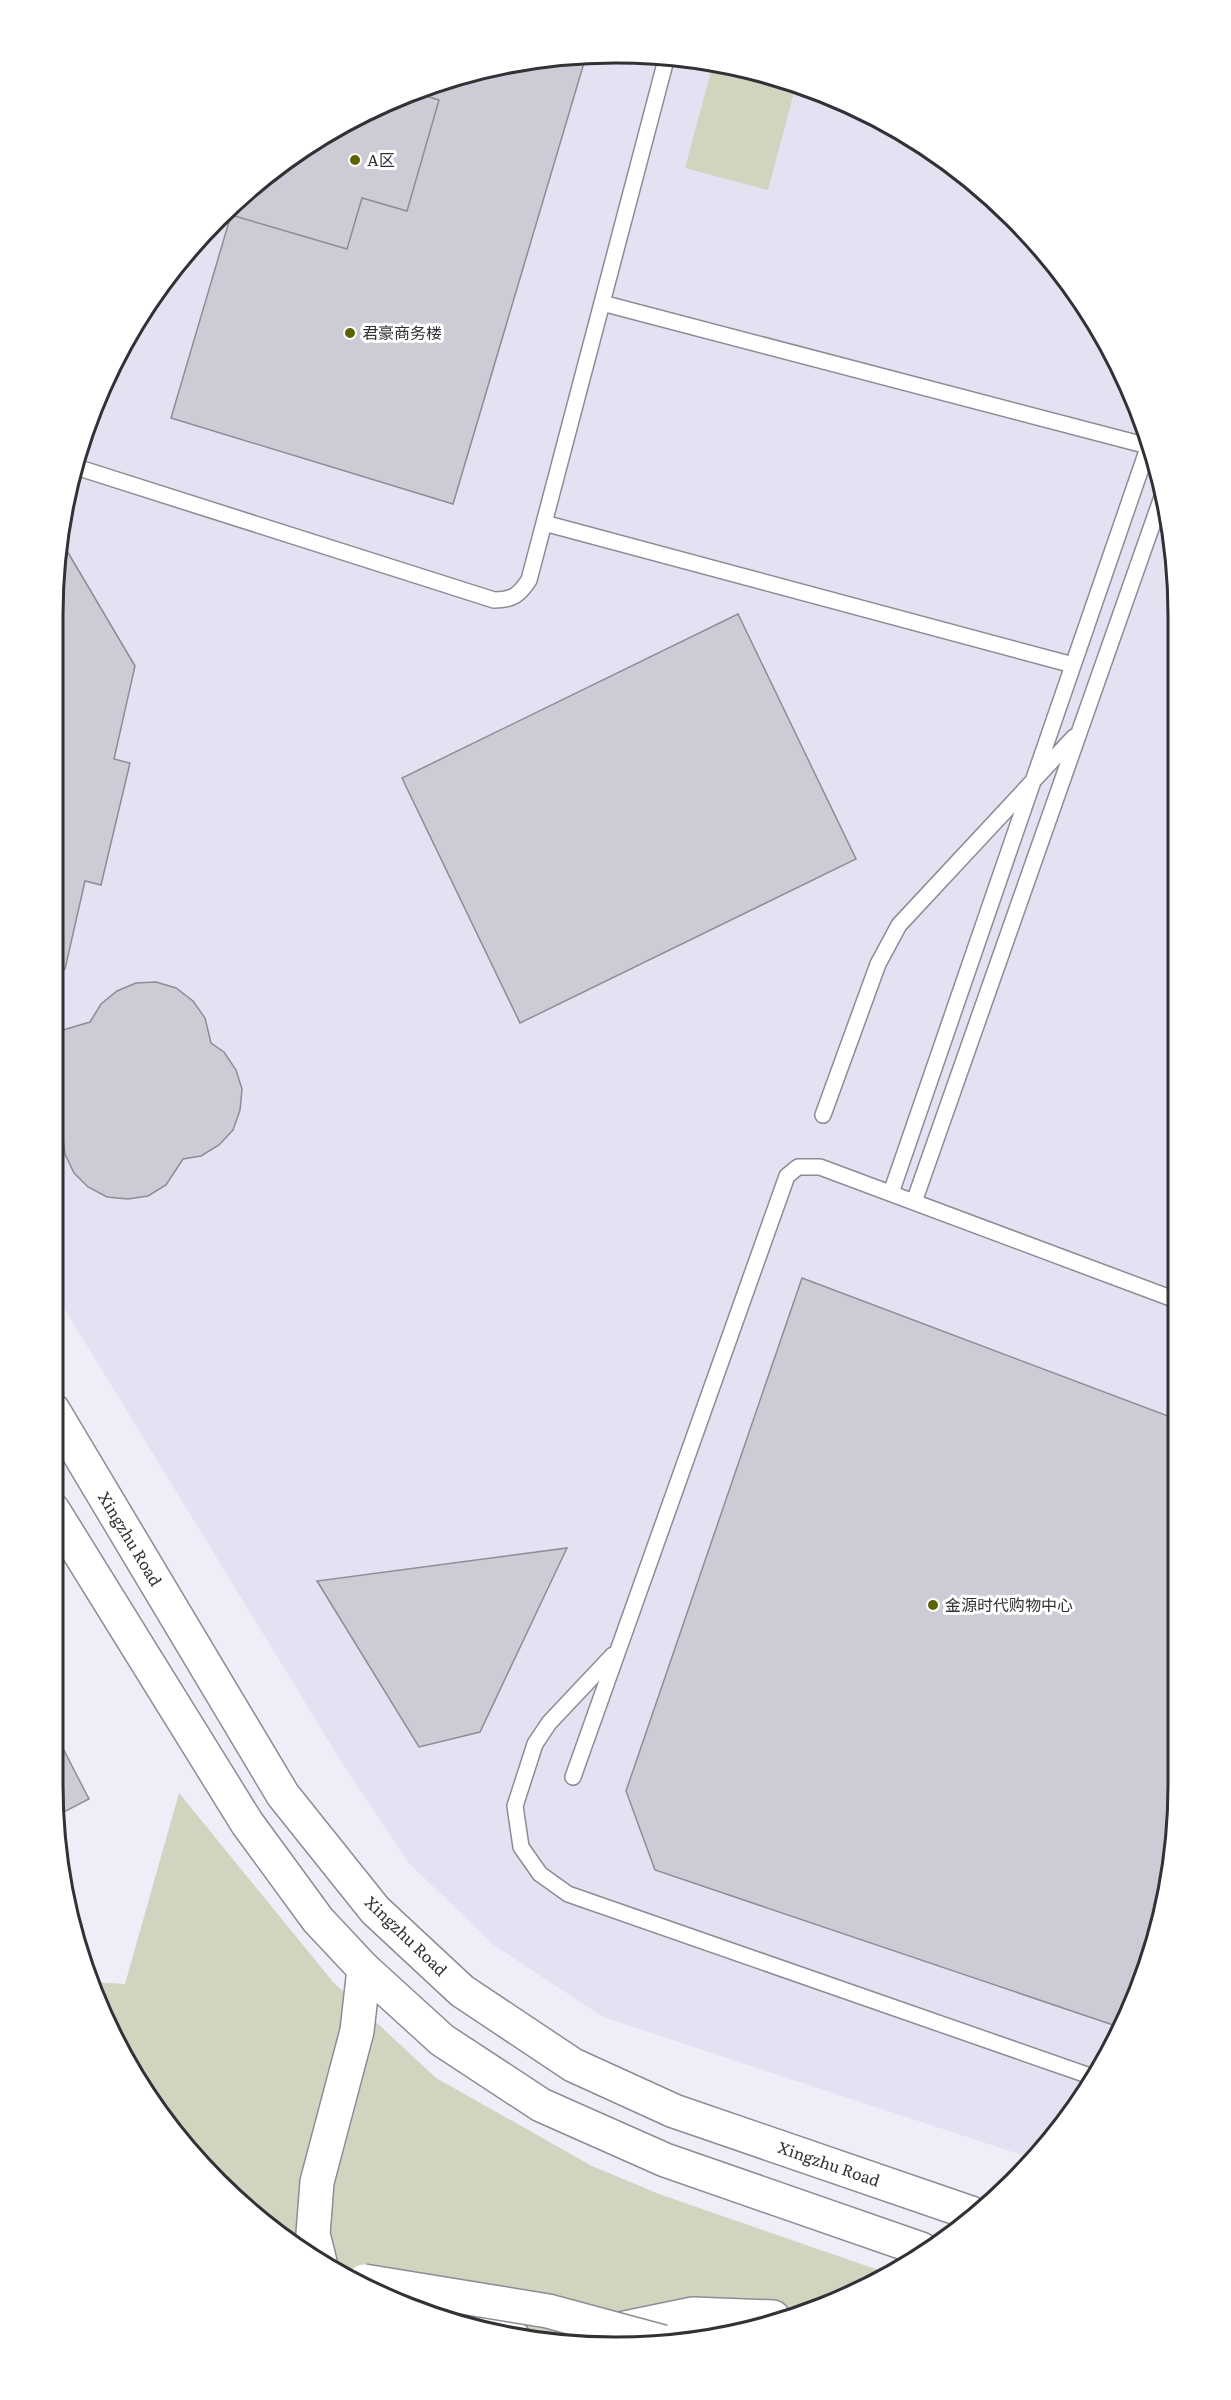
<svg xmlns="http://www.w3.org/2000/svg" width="1231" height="2400" font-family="Literata,'Noto Sans SC',serif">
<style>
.built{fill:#e3e1f2}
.green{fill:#d1d4bf}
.building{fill:#cdccd6;stroke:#8e8d96;stroke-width:1.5}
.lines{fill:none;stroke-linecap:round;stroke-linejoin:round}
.lane-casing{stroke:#8d8c95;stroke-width:18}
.secondary-casing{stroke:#8d8c95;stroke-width:36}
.highway-casing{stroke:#8d8c95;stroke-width:36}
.lane{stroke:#fff;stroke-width:15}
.secondary{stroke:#fff;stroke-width:33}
.highway{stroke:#fff;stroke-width:33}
.highway-bridge-casing{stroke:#8d8c95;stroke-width:36;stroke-linecap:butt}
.highway-bridge{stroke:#fff;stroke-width:33}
.poi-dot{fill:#5c6300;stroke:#fff;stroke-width:2}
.labels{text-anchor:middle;stroke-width:6;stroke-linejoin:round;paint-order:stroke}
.poi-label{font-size:16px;fill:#323135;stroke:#fff;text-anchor:start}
.street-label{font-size:16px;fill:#323135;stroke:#fff}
.rim{fill:none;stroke:#323135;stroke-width:3}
</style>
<rect width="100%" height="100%" fill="#efedf8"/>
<!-- built -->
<path class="built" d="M652,54L761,72L864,110L986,192L1062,273L1136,400L1174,542L1177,1821L1159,1930L1121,2033L1031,2158L603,2017L495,1946L409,1863L344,1766L53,1290L54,579L72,470L110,367L169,273L244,192L334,128L434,82L542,57Z"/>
<!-- green -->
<path class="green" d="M713,64L761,72L796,85L768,190L685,168Z
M179,1793L333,1982L436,2078L592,2166L659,2194L887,2273L864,2290L689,2343L505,2337L400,2305L303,2253L169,2128L91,1982L125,1984Z"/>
<!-- building -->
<path class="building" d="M586,56L453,504L171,418L231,215L347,249L362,198L407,211L439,100L413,92L434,82L542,57Z
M413,92L439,100L407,211L362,198L347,249L231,215L234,203L244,192L334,128Z
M60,539L135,666L114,759L130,763L101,885L85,881L65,969L53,976L54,579Z
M738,614L856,859L520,1023L402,778Z
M156,982L176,988L193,1001L205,1018L211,1043L224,1052L236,1070L242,1089L240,1110L233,1130L219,1145L201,1156L183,1159L166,1185L148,1196L128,1199L107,1197L88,1187L74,1173L65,1154L63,1138L53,1132V1038L63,1030L90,1022L101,1004L117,991L136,983Z
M802,1278L1176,1419L1177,1821L1159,1930L1122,2028L655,1870L626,1791Z
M567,1548L480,1732L419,1747L317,1581Z
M53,1729L89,1799L62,1813L55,1799L52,1784Z"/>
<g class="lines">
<!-- lane casing -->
<g class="lane-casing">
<path id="lane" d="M602,303L1148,446
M73,466L494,600C513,600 519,595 529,580L667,56
M544,523L1073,665
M823,1115L878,964L899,925L1074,737
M891,1193L1148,448
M914,1202L1162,497
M613,1655L549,1723L535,1744L515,1806L521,1847L540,1874L568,1894L1090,2076
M573,1777L787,1176L798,1167H820L1176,1300"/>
</g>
<!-- secondary casing -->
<g class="secondary-casing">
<path id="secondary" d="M53,1410L283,1795L375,1910L462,1991L573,2065L674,2111L971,2213
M53,1510L247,1823L318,1920L364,1969L442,2040L541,2105L665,2160L921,2249"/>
</g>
<!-- highway casing -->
<g class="highway-casing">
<path id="highway" d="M320,2262L313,2234L317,2182L357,2031L364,1969
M400,2295L513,2337
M572,2339L693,2314L773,2317"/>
</g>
<!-- lane -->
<use href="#lane" class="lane"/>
<!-- secondary -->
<use href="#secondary" class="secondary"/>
<!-- highway -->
<use href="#highway" class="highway"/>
<!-- highway-bridge casing -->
<g class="highway-bridge-casing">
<path id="highway-bridge" d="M364,2281L548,2311L663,2342"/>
</g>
<!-- highway-bridge -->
<use href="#highway-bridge" class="highway-bridge"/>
</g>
<!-- markers -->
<g class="poi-dot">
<circle cx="355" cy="160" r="6"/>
<circle cx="350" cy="333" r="6"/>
<circle cx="933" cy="1605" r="6"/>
</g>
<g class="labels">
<!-- poi labels -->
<g class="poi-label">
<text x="367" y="166">A区</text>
<text x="362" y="339">君豪商务楼</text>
<text x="945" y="1611">金源时代购物中心</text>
</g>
<!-- street labels -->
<g class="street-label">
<text transform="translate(130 1539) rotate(59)" y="6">Xingzhu Road</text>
<text transform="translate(406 1936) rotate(44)" y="6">Xingzhu Road</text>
<text transform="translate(829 2164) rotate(19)" y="6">Xingzhu Road</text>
</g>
</g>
<!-- crop -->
<path d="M0 0H1231V2400H0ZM615 63H616A552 552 0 0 1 1168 615V1785A552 552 0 0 1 616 2337H615A552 552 0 0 1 63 1785V615A552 552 0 0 1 615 63Z" fill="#fff" fill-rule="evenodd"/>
<path class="rim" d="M615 63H616A552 552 0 0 1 1168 615V1785A552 552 0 0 1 616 2337H615A552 552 0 0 1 63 1785V615A552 552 0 0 1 615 63Z"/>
</svg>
